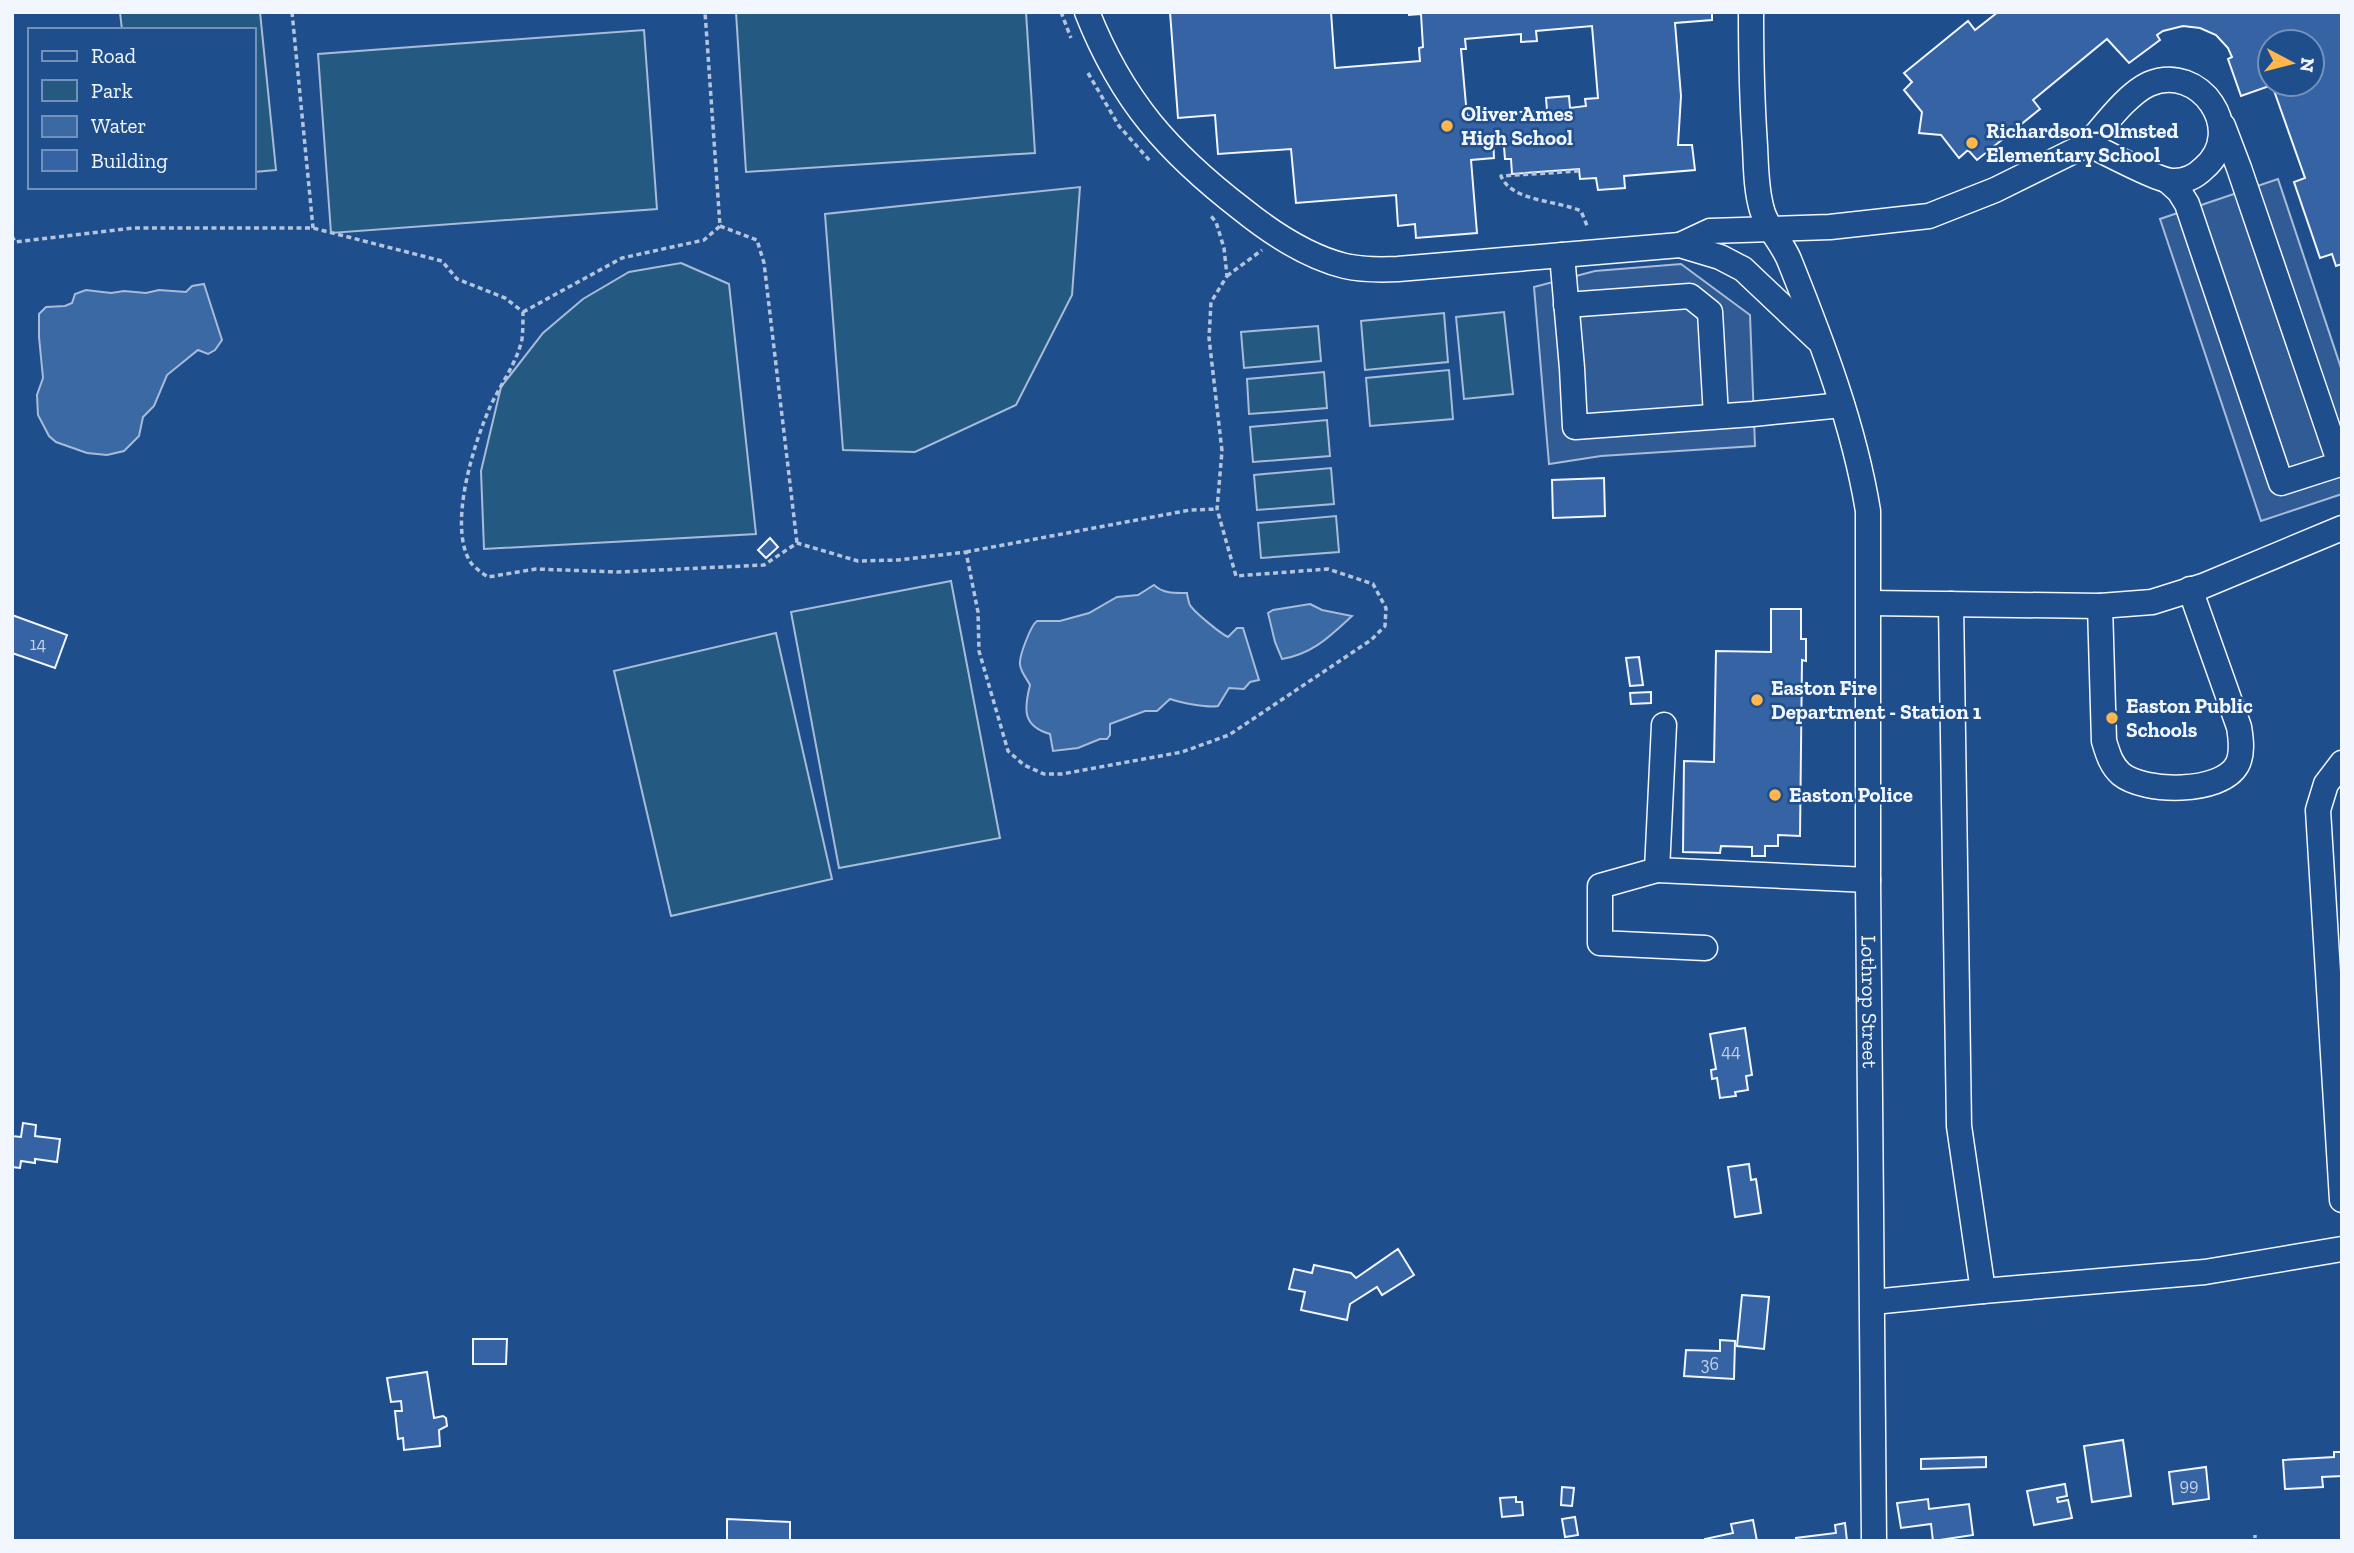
<svg xmlns="http://www.w3.org/2000/svg" width="2354" height="1553" font-family="'Zilla Slab',serif">
<style>
.green{fill:#245a82;stroke:#a8bbd7;stroke-width:2}
.parking{fill:#305b95;stroke:#a8bbd7;stroke-width:2}
.water{fill:#3b69a3;stroke:#a8bbd7;stroke-width:2}
.building{fill:#3563a3;stroke:#f2f6ff;stroke-width:2;fill-rule:evenodd}
.lines{fill:none;stroke-linecap:round;stroke-linejoin:round}
.minor-casing{stroke:#f2f6ff;stroke-width:27}
.path{stroke:#b3c4dc;stroke-width:3.5;stroke-dasharray:5 3.5;stroke-linecap:butt}
.minor{stroke:#1f4e8c;stroke-width:24}
.poi-dot{fill:#ffb74d;stroke:#1f4e8c;stroke-width:2.5}
.labels{text-anchor:middle;stroke-width:5;stroke-linejoin:round;paint-order:stroke}
.number-label{font-size:18px;fill:#c3d1e8}
.poi-label{font-size:21px;font-weight:bold;fill:#f2f6ff;stroke:#1f4e8c;text-anchor:start}
.street-label{font-size:21px;fill:#f2f6ff;stroke:#1f4e8c}
</style>
<rect width="100%" height="100%" fill="#1f4e8c"/>
<!-- green -->
<path class="green" d="M120,12H260L276,170L254,172V30H122Z
M736,12H1026L1035,153L746,172Z
M644,30L657,209L331,233L318,54Z
M1080,187L1072,295L1016,405L915,452L843,450L825,214Z
M681,263L729,284L756,534L484,549L481,471L501,387L543,333L583,299L629,272Z
M1504,312L1513,394L1464,399L1456,317Z
M1444,313L1448,362L1365,370L1361,321Z
M1318,326L1321,361L1244,368L1241,332Z
M1449,370L1453,419L1370,426L1366,378Z
M1324,372L1327,408L1249,414L1247,379Z
M1327,420L1330,456L1253,462L1250,427Z
M1331,468L1334,504L1257,510L1254,475Z
M1336,516L1339,552L1261,558L1258,523Z
M951,581L1000,838L839,868L791,612Z
M776,633L832,879L671,916L614,671Z"/>
<!-- parking -->
<path class="parking" d="M2278,179L2342,371V494L2261,521L2160,219Z
M1681,264L1750,315L1755,446L1601,456L1549,464L1534,287L1595,271Z"/>
<!-- water -->
<path class="water" d="M204,284L222,340L215,350L208,354L198,350L167,375L154,406L143,417L139,436L124,451L107,455L87,453L56,442L49,436L38,415L37,395L43,378L39,337V314L46,307L65,306L72,303L75,294L86,290L111,293L124,291L146,293L159,290L186,292L192,286Z
M1154,585C1164,594 1174,593 1187,593C1187,594 1189,604 1190,605C1193,611 1221,634 1228,637L1237,628H1243L1259,680L1250,682L1244,689L1229,688L1218,706C1208,708 1181,703 1170,699L1157,711H1145L1110,724V735L1107,739H1100L1078,748L1053,751L1050,734C1022,726 1024,709 1030,685C1027,679 1020,671 1020,664C1019,656 1031,625 1037,621H1060L1089,613L1117,597L1138,595Z
M1310,604L1322,610L1352,616C1330,636 1313,654 1282,659L1275,642L1268,613L1273,610Z"/>
<!-- building -->
<path class="building" d="M1170,12H1331L1335,68L1420,61L1419,48L1423,47L1421,14L1409,15V12H1712V20L1675,23L1681,96L1678,145H1692L1695,170L1624,176L1625,188L1598,190L1596,178L1580,179L1579,169L1512,174L1511,159H1505L1503,134L1493,135L1494,158L1471,160L1477,233L1416,238L1415,224L1398,226L1396,195L1296,203L1291,149L1218,154L1215,115L1178,118ZM1592,26L1598,98L1585,99L1586,106L1570,108L1569,96L1546,98L1547,110L1467,116L1461,49H1466L1465,39L1521,34V42L1537,41L1536,31Z
M1998,12H2342V264L2336,266L2332,254L2320,258L2294,182L2305,178L2272,85L2241,96L2228,59L2232,57L2228,48L2216,35L2200,28L2183,26L2163,31L2157,35L2160,40L2129,63L2107,39L2033,100L2040,109L1977,160L1968,150L1959,158L1941,135L1919,133L1922,112L1904,90L1912,82L1904,73L1968,21L1975,30ZM2270,42H2312V84H2270Z
M1604,478L1605,516L1553,518L1552,480Z
M770,538L778,547L766,558L758,550Z
M1771,609H1801V639H1806V661L1802,660L1800,836L1778,835V846H1765V856H1752V847L1721,846L1720,853L1683,852L1684,761L1714,762L1716,651L1771,652Z
M12,615L67,635L55,668L12,653Z
M1639,657L1643,685L1630,686L1626,658Z
M1651,692V703L1631,704L1630,693Z
M1745,1028L1752,1075L1746,1076L1748,1090L1735,1092L1736,1096L1720,1098L1717,1078L1712,1079L1711,1070L1716,1069L1710,1034Z
M23,1123L36,1125L35,1136L60,1139L57,1162L35,1159V1163L21,1161L20,1168L12,1167V1136L21,1137Z
M1749,1164L1751,1180L1756,1179L1761,1213L1735,1217L1728,1167Z
M1398,1249L1414,1275L1382,1295L1377,1287L1350,1304L1347,1320L1301,1310L1305,1292L1289,1289L1294,1269L1312,1273L1314,1265L1351,1273L1356,1278Z
M1742,1295L1769,1297L1764,1349L1737,1346Z
M473,1339H507L506,1364H473Z
M1720,1340L1735,1341L1734,1379L1684,1376L1686,1350L1720,1351Z
M427,1372L434,1418L443,1416L446,1418L447,1426L439,1430L440,1446L404,1450L403,1438L398,1439L395,1411H402L401,1401L391,1402L387,1378Z
M2123,1440L2131,1496L2092,1502L2084,1446Z
M2334,1452H2342V1476L2322,1477L2323,1487L2285,1489L2283,1460L2334,1457Z
M1986,1457V1467L1921,1469V1459Z
M2206,1467L2209,1499L2173,1504L2169,1472Z
M2065,1484L2067,1496L2057,1498L2058,1502L2068,1500L2072,1518L2034,1525L2027,1491Z
M1562,1487L1574,1488L1572,1506L1561,1505Z
M1516,1497V1502H1522L1523,1515L1502,1517L1500,1498Z
M1928,1499L1929,1509L1969,1504L1973,1535L1933,1541L1931,1524L1901,1528L1897,1503Z
M1575,1517L1578,1535L1565,1537L1562,1519Z
M727,1519L790,1522V1541H727Z
M1753,1520L1757,1541H1705V1539L1733,1533L1731,1524Z
M1845,1523L1847,1541H1796V1538L1836,1533L1835,1525Z"/>
<g class="lines">
<!-- minor casing -->
<g class="minor-casing">
<g id="minor">
<path d="M1087,12C1122,101 1169,153 1243,210C1273,234 1308,257 1345,266C1363,270 1380,270 1398,269L1680,245L1720,257L1743,269L1817,339"/>
<path id="s1" d="M1751,12C1751,57 1752,102 1755,146C1756,167 1756,190 1762,210C1767,229 1783,243 1790,262C1822,342 1854,425 1868,511V880L1874,1541"/>
<path d="M2168,181L2179,191L2187,204L2281,483L2340,464L2239,168L2223,126"/>
<path d="M1680,245L1710,231L1830,227L1929,216L1995,190L2088,144C2105,152 2155,179 2171,181C2184,182 2195,177 2204,168C2247,131 2200,62 2149,84C2127,94 2104,126 2088,144"/>
<path d="M1562,255L1572,368L1575,427L1753,414L1842,405"/>
<path d="M1566,305L1690,296L1710,312L1716,416"/>
<path d="M1869,603L2100,606L2152,602L2203,586L2342,528"/>
<path d="M2100,606L2104,741C2108,754 2111,765 2121,774C2144,793 2221,794 2237,765C2243,754 2241,739 2239,727L2190,589"/>
<path d="M1664,725L1657,870L1868,880"/>
<path d="M2342,763L2326,784L2318,810L2342,1200"/>
<path d="M1657,870L1600,886V943L1705,948"/>
<path d="M1983,1291L2205,1272L2342,1249"/>
<path d="M1873,1302L1983,1291L1959,1126L1951,604"/>
</g>
</g>
<!-- path -->
<path class="path" d="M292,12L313,228
M1061,12L1071,38
M1088,73L1119,126L1150,161
M1579,171L1501,176C1512,202 1557,200 1581,211L1588,228
M720,226L757,240L764,263L797,543
M12,236L15,242L133,228H313L442,261L457,279L505,298L523,312C523,321 523,330 522,339C517,363 500,385 490,407C474,443 447,527 471,563C475,568 482,573 488,577L536,569L618,572L764,565L797,543L858,561L898,560L966,552L978,612L979,651L1008,751L1024,765L1044,774H1062L1182,752L1229,735L1371,640L1385,626L1386,608L1373,584L1328,569L1236,576L1217,509L1222,451L1209,338L1211,302L1227,276L1224,248L1216,222L1210,215
M1227,276L1262,250
M523,312L622,258L704,240L720,226L705,12
M966,552L1190,510L1217,509
M2255,1538V1535"/>
<!-- minor -->
<use href="#minor" class="minor"/>
</g>
<!-- markers -->
<g class="poi-dot">
<circle cx="1447" cy="126" r="7"/>
<circle cx="1972" cy="143" r="7"/>
<circle cx="1757" cy="700" r="7"/>
<circle cx="2112" cy="718" r="7"/>
<circle cx="1775" cy="795" r="7"/>
</g>
<g class="labels">
<!-- number labels -->
<g class="number-label">
<text x="38" y="650">14</text>
<text x="1731" y="1057">44</text>
<text x="1710" y="1370">36</text>
<text x="2189" y="1491">99</text>
</g>
<!-- poi labels -->
<g class="poi-label">
<text x="1461" y="121">Oliver Ames<tspan x="1461" dy="24">High School</tspan></text>
<text x="1986" y="138">Richardson-Olmsted<tspan x="1986" dy="24">Elementary School</tspan></text>
<text x="1771" y="695">Easton Fire<tspan x="1771" dy="24">Department - Station 1</tspan></text>
<text x="2126" y="713">Easton Public<tspan x="2126" dy="24">Schools</tspan></text>
<text x="1789" y="802">Easton Police</text>
</g>
<!-- street labels -->
<g class="street-label">
<text dy="7" stroke="none"><textPath href="#s1" startOffset="1010">Lothrop Street</textPath></text>
</g>
</g>
<!-- border -->
<rect width="2354" height="1553" fill="none" stroke="#f2f6ff" stroke-width="28"/>
<!-- legend -->
<rect x="28" y="28" width="228" height="161" fill="#1f4e8c" stroke="#7391ba" stroke-width="2"/>
<rect x="42" y="51" width="35" height="10" fill="#1f4e8c" stroke="#7391ba" stroke-width="2"/>
<text x="91" y="63" font-size="21" fill="#f2f6ff">Road</text>
<rect x="42" y="80" width="35" height="21" fill="#245a82" stroke="#7391ba" stroke-width="2"/>
<text x="91" y="98" font-size="21" fill="#f2f6ff">Park</text>
<rect x="42" y="116" width="35" height="21" fill="#3b69a3" stroke="#7391ba" stroke-width="2"/>
<text x="91" y="133" font-size="21" fill="#f2f6ff">Water</text>
<rect x="42" y="150" width="35" height="21" fill="#3563a3" stroke="#7391ba" stroke-width="2"/>
<text x="91" y="168" font-size="21" fill="#f2f6ff">Building</text>
<!-- north arrow -->
<g transform="translate(2291 63) rotate(97)"><circle r="33" fill="#1f4e8c" stroke="#7391ba" stroke-width="2"/>
<path d="M0-5L12 26L0 18L-12 26Z" fill="#ffb74d"/>
<text y="-10" font-size="19" font-weight="bold" text-anchor="middle" fill="#f2f6ff">N</text>
</g>
</svg>
